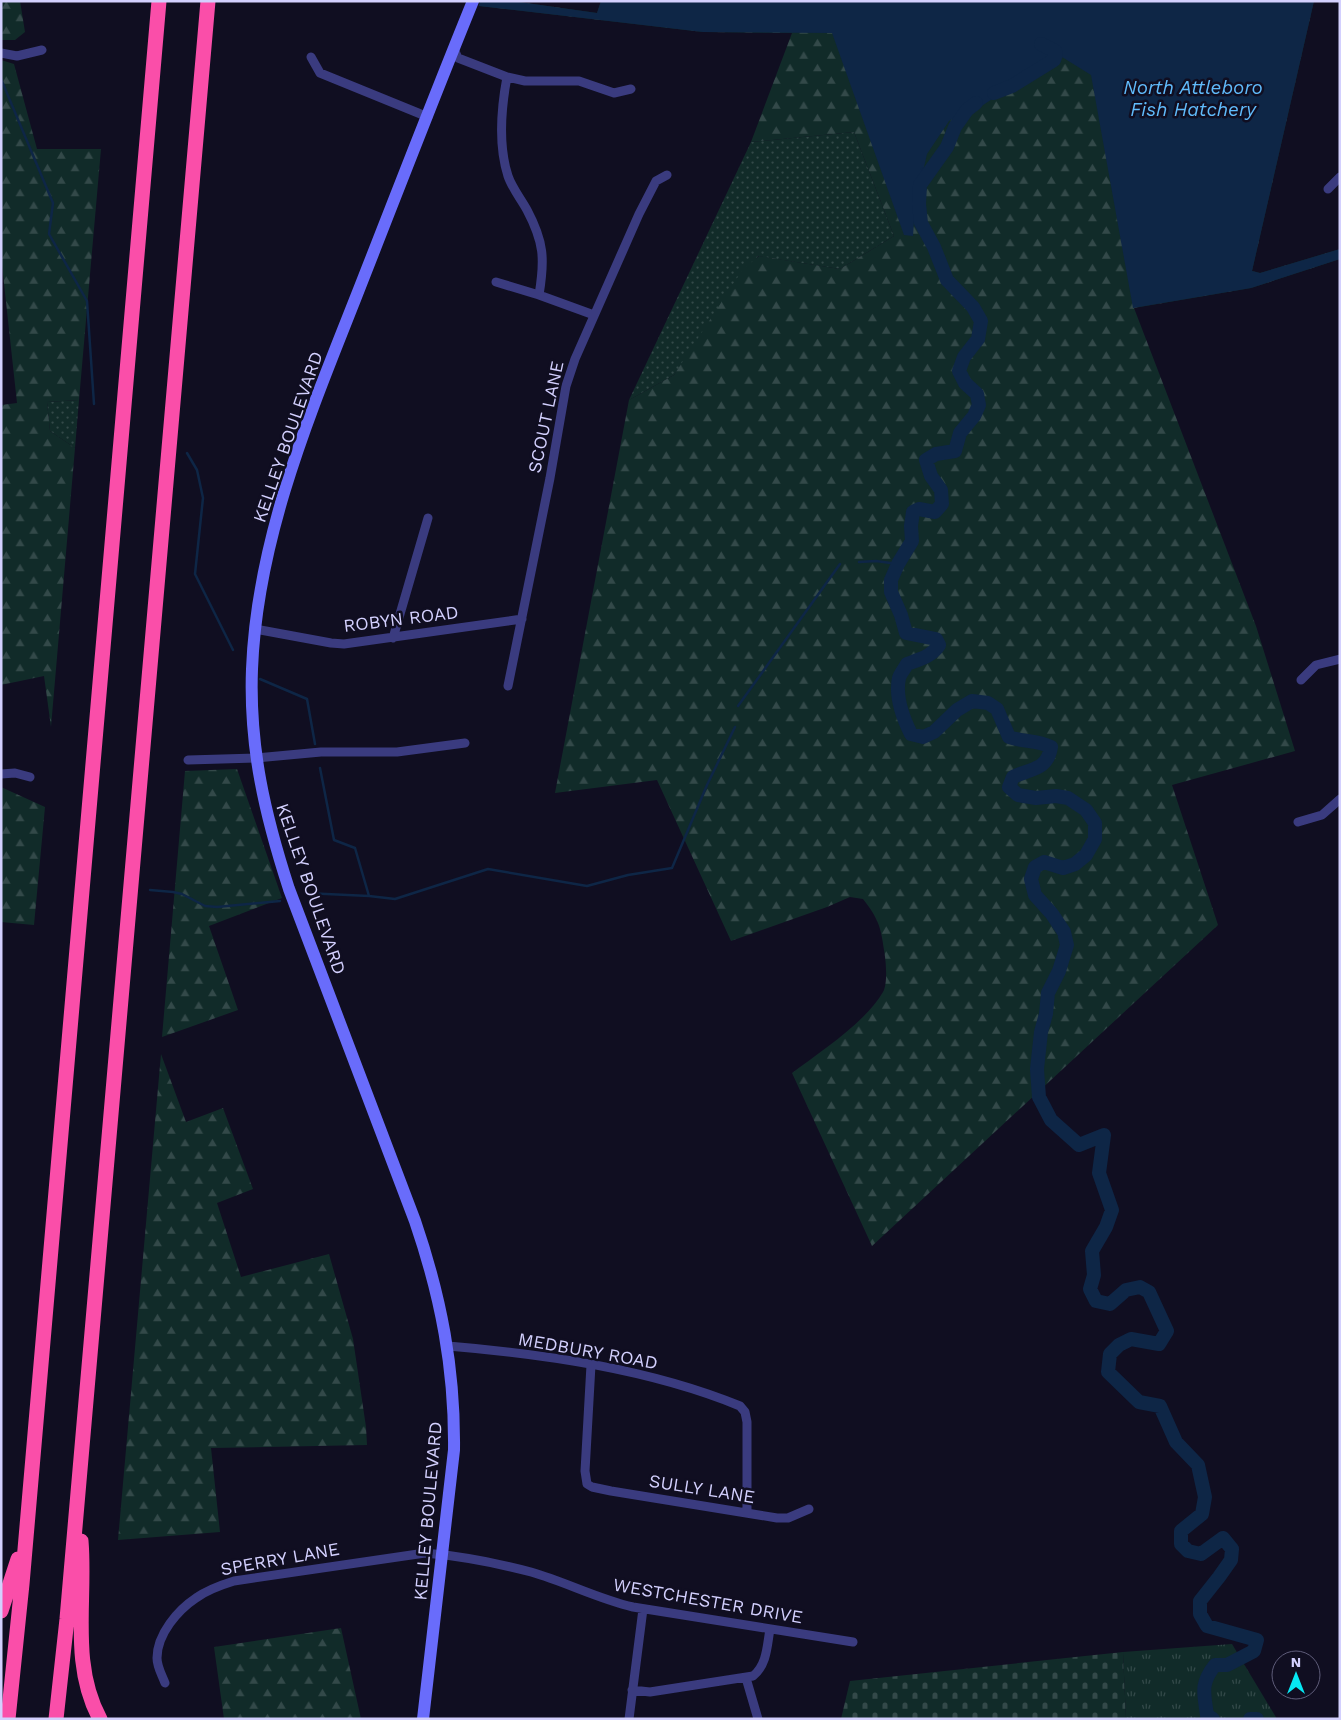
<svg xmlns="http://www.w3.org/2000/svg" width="1341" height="1720" font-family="'Work Sans',sans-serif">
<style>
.grass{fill:url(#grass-dots)}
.forest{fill:url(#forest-firs)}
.cemetery{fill:url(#cemetery-stones)}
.park{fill:url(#park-tufts)}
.water{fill:#0e2646}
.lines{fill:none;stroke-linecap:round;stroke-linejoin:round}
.stream{stroke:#0e2646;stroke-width:2.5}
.river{stroke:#0e2646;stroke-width:14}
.minor{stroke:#3a3b7f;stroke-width:9}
.secondary{stroke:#696cfb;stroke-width:12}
.motorway{stroke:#fa4ea9;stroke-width:15}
.labels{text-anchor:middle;stroke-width:5;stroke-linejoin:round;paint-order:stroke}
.street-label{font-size:18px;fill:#d3d0fe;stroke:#100e21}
.water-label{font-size:19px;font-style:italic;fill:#60bbfb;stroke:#100e21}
</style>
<defs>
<pattern id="grass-dots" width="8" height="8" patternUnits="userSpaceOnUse" patternTransform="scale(1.25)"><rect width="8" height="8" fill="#112b29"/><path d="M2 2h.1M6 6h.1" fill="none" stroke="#334949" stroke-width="1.8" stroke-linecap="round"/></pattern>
<pattern id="forest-firs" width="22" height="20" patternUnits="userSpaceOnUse" patternTransform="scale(1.25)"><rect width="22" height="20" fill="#112b29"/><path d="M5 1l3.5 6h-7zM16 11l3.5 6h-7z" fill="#334949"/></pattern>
<pattern id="cemetery-stones" width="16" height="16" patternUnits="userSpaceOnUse" patternTransform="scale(1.25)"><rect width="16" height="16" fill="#112b29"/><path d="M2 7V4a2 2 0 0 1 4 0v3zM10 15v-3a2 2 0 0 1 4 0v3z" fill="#334949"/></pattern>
<pattern id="park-tufts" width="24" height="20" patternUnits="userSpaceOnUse" patternTransform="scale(1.25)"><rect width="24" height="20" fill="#112b29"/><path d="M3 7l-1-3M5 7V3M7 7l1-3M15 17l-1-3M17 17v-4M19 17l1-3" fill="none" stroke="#334949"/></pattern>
</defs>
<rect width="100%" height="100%" fill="#100e21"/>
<!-- grass -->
<path class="grass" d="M854,132L894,236L840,269L758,256L674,375L629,400L751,142Z
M79,400L75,448L50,431L47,402Z"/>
<!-- forest -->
<path class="forest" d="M1,1H20L25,32L15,40H1Z
M480,1H512L597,13L601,1H1314L1252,271L1260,273L1340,249V259L1251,288L1134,308L1256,626L1295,751L1172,785L1218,925L872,1246L792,1073C820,1052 866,1022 883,992C888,983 886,961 884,950C881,927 878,918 863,899L850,897L827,907L731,941L657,780L555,793L629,400L674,375L743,269L759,256L840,269L894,236L854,132L751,142L792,33L703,32L479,6Z
M1,60L14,64L37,149H101L79,400L47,402L50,431L75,448L51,727L44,676L1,685V405L17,403L1,256Z
M237,769L282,898L209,926L238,1010L162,1037L185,771Z
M1,787L45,807L34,925L1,922Z
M161,1054L186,1122L223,1108L253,1189L217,1203L241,1277L329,1254L353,1339L366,1427L367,1445L211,1448L220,1532L118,1540Z
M341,1628L361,1719H224L214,1647Z"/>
<!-- cemetery -->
<path class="cemetery" d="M1123,1652L1126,1719H841L850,1681Z"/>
<!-- park -->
<path class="park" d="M1232,1644L1277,1719H1126L1123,1652Z"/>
<!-- water -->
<path class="water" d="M480,1H512L597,13L601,1H1314L1252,271L1260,273L1340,249V259L1251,288L1133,308L1091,75L1054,52L1053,57L1048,62L968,115L956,117L949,121L927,154L915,206L913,236L904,235L832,33L703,32L479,6Z"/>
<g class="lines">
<!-- stream -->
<path class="stream" d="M1,79L53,203L49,234L87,301L94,404
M922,169L928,172
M187,453L197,470L203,498L195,574L233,650
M859,562L876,561L898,564
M260,679L307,699L315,744
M738,706L840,564
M320,768L334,840L355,848L369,896L395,899L488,869L587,886L628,875L672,868L707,785L735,727
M150,890L173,892L182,894L205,906L217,907L280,901
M305,893L369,896"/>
<!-- river -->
<path class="river" d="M994,93L1012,86L1054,60L1056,55L1055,51L1041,44
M976,103L967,110L955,127L947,147L920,185L919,204L921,223L934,247L947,280L973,307L981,321L978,339L964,357L959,371L965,383L977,394L979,405L974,416L960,433L955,451L936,454L926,460L931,476L941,490L942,504L935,512L919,509L913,512L911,526L912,541L898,564L891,580V592L901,615L906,633L936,639L939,645C931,657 920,659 907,664C905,668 900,674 899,678C895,697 903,718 911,734L923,737L934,732L957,710L972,701L988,703L997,709L1009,737C1023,742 1037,740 1051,747C1047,771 1031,768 1013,777L1009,787L1018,795L1036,798L1056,796L1068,798L1086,810L1095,823V839L1086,855L1075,864L1063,868L1044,862L1035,867L1031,879L1035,895L1052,914L1064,932L1067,945L1059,971L1048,993L1046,1014L1041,1032L1037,1069L1039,1097L1051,1120L1079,1145L1104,1135L1099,1173L1112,1210L1106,1227L1092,1251L1094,1275L1090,1289L1096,1301L1110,1304L1126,1290L1140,1287L1149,1292L1167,1331L1159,1344L1131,1339L1119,1345L1110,1354L1108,1372L1139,1402L1160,1406L1176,1442L1198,1465L1205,1497L1202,1514L1181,1531V1544L1188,1551L1201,1554L1223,1538L1232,1549L1231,1560L1219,1577L1200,1601V1614L1207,1626L1257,1640L1254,1651L1227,1665H1215C1200,1684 1204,1693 1207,1715L1213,1719
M1250,1719H1257"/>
<!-- minor -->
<path class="minor" d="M454,49L458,58L507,77L525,81H579L614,93L631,89
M1,53L17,56L42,50
M311,57L320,73L428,117
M507,77C501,109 498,145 508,176C512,188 521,199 527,210C544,242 545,259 539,295
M1328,189L1340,177
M496,282L539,295L594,315
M255,629L331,643L344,644L522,619
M393,638L428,518
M1301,680L1316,665L1340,659
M508,686L550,478L566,386L575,359L639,214L656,181L667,175
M188,760L256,758L321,752H397L465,743
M1,774L15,773L30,777
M1298,822L1322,815L1340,799
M448,1346C544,1354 650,1369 740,1406L745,1412L747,1422V1513
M591,1365L585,1471L587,1484L592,1487L611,1491L777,1518H788L809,1509
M746,1678L758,1719
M165,1683C162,1675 157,1667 157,1658C157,1634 178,1610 196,1598C207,1590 221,1585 234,1581L425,1553C460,1556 497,1563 531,1572C566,1582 598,1599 633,1607L853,1642
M632,1690L650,1692L753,1676C767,1665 767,1646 770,1629
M629,1719L643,1609"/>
<!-- secondary -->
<path class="secondary" d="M423,1719L454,1450C455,1369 441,1297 415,1221L289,889C265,815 249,747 252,669C257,539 309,416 356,297C395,198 433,99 473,1"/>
<!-- motorway -->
<path class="motorway" d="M81,1541C86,1600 70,1664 100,1719
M1,1611L18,1559
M8,1719L22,1584L159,1
M56,1719L67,1619L208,1"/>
</g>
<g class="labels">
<!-- street labels -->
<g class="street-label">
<text transform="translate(546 417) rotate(-78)" y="6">SCOUT LANE</text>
<text transform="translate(288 437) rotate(-71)" y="6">KELLEY BOULEVARD</text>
<text transform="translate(401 619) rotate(-7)" y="6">ROBYN ROAD</text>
<text transform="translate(311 889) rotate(71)" y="6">KELLEY BOULEVARD</text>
<text transform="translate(588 1351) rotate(10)" y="6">MEDBURY ROAD</text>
<text transform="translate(702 1489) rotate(9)" y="6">SULLY LANE</text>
<text transform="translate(428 1511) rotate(-85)" y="6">KELLEY BOULEVARD</text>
<text transform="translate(280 1559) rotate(-10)" y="6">SPERRY LANE</text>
<text transform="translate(708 1601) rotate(10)" y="6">WESTCHESTER DRIVE</text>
</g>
<!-- water labels -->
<g class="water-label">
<text x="1193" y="94">North Attleboro<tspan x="1193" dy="22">Fish Hatchery</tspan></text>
</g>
</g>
<!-- border -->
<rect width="1341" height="1720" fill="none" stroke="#d3d0fe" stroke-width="5"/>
<!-- north arrow -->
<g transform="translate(1296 1675)"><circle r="24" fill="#100e21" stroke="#5e5c79"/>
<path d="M0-4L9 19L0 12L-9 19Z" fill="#06e7f3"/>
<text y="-8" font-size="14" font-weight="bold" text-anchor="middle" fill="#d3d0fe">N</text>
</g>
</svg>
